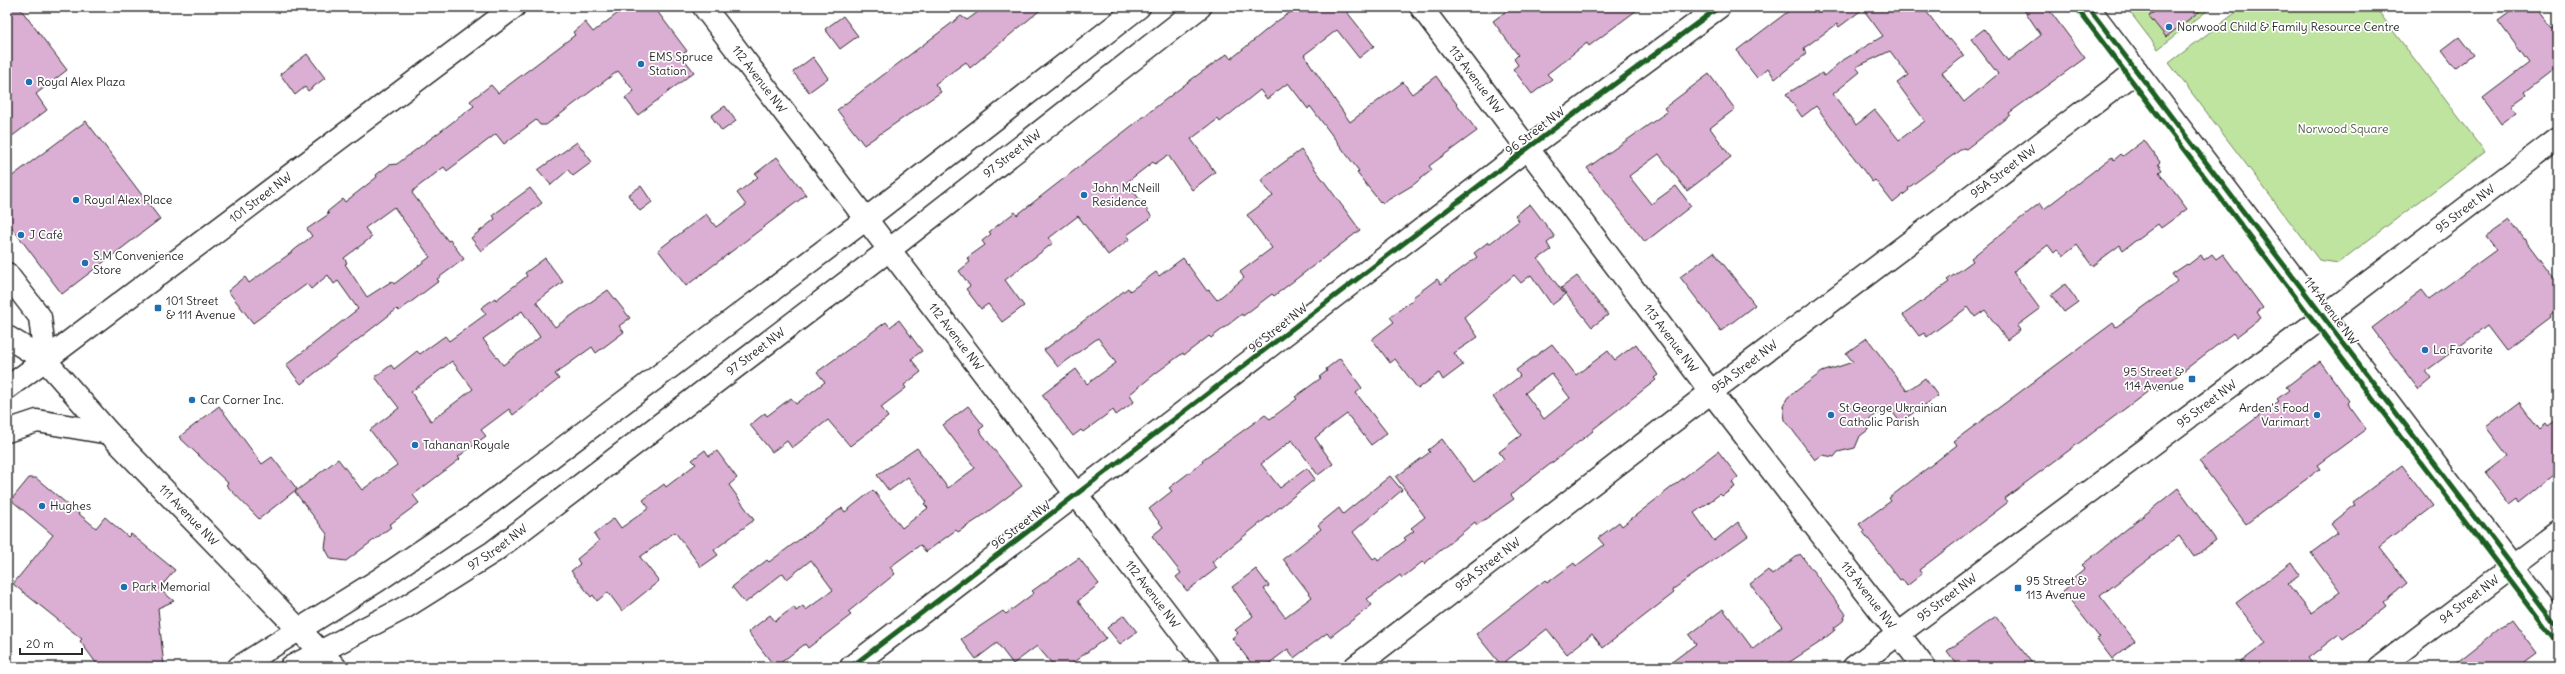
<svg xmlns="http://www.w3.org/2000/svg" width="2565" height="674" font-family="Delius,sans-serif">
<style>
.green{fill:#bfe49f;stroke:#758865}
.building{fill:#dbafd3;stroke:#2b2b2b;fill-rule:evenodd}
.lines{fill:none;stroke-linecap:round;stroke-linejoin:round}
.minor-casing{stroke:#2b2b2b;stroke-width:25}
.tertiary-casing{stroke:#2b2b2b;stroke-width:25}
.secondary-casing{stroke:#2b2b2b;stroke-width:25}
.minor{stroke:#fff;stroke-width:22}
.tertiary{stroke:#fff;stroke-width:22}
.secondary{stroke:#fff;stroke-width:22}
.cycleway-casing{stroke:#fff;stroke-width:8}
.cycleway{stroke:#1b5e20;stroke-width:5}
.poi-dot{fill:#1f6fb2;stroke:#fff;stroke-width:1.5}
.labels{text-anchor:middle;stroke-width:3.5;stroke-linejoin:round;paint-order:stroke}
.poi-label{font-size:12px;fill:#2b2b2b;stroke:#fff;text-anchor:start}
.street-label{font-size:12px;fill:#2b2b2b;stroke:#fff}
.park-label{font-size:12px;fill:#505948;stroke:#fff}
</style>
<rect width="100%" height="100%" fill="#fff"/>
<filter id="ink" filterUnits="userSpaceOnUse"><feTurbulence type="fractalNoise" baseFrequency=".025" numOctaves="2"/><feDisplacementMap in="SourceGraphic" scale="8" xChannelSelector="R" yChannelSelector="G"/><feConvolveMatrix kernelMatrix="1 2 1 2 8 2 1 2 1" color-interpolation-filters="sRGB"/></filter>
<g filter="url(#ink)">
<!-- green -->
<path class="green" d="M2126,7H2212L2158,49Z
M2243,7H2375L2485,152L2338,263L2319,260L2169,63Z"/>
<!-- building -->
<path class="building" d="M7,7H19L67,70L36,94L47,110L7,140Z
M626,7H654L687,51L681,55L694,72L638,115L625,98L634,91L618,71L546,125H540L536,120L504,144L496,134L447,171L444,167L415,189L412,193L448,241L450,240L464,259L437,279L439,281L399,311L397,309L301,384L286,365L358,309L338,281L334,284L328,275L311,289L307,284L253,323L228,291L245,277L249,283L288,255L312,236L307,229L329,214L327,212L343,199L345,202L377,177L376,175L389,165L397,164L474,106L470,101L491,85L498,93L575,35L573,32L585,22L593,32ZM394,207L430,257L394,284L392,281L367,297L345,264L347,263L344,258L372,237L365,228Z
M985,7H1044L970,68L966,62L935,84L941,92L864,145L837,110L961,16L967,20Z
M1298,7H1343L1374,46L1359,58L1337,30L1304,55L1350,122L1403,82L1412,94L1436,76L1477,131L1429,166L1432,170L1413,185L1383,203L1381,201L1380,202L1357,173L1359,171L1310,106L1308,109L1288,83L1267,99L1260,90L1220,122L1218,119L1191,139L1215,172L1192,190L1168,155L1155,164L1153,162L1127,182L1152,217L1127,235L1130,239L1108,255L1078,216L1049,238L1053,243L1005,280L1024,306L1002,322L988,304L981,309L966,289L970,286L959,271L970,262L967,258L985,245L982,241L991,234L989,232L1015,212L1017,215L1192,79L1227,54L1231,59L1276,22Z
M1512,7H1641L1589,46L1587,43L1547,74L1552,79L1532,94L1513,69L1518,65L1514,59L1518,55L1493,21Z
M1794,7H1923L1948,40L1950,39L1964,56L1942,73L1964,102L1998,74L1971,39L1984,29L2008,61L2041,35L2022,7H2047L2085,58L2009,113L2010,115L1966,149L1963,148L1908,188L1909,190L1893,203L1875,180L1872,182L1816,106L1802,117L1786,94L1822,73L1824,76L1840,62L1883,36L1863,9L1839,27L1837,24L1804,48L1806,54L1775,79L1768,68L1757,78L1739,55L1737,50ZM1890,51L1908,75L1897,83L1925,121L1899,140L1875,110L1856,125L1833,94L1860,72L1856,67Z
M2160,7H2205L2166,37L2149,16Z
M2517,7H2536L2552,28L2558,23V66L2524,92L2526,95L2512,105L2517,112L2501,124L2483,98L2529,63L2498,21Z
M843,16L858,36L840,49L825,29Z
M2459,37L2473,55L2456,68L2442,50Z
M307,54L325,78L308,91L305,87L295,95L280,74Z
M813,57L828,78L809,92L793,72Z
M1709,74L1735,109L1710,128L1731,157L1687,191L1659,154L1629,176L1651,204L1676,186L1691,206L1645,242L1587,168L1667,112L1664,108Z
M725,106L736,121L722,131L711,116Z
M86,121L160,219L62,294L7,221V180Z
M2144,140L2160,162L2158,164L2162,170L2159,172L2187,209L2161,228L2158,224L2123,250L2120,245L2092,266L2077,245L2063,256L2058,249L2054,253L2048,245L2013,272L2040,309L2017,326L2020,330L2007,340L1985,310L1975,317L1968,307L1927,337L1924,333L1919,336L1903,315L1949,282L1947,280L1973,261L1971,258L2040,203L2044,209L2112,157L2114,160L2121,154L2123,156Z
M577,142L592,162L573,176L568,170L551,185L538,170Z
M1301,150L1360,230L1274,296L1272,294L1243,316L1242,314L1211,338L1209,336L1184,355L1183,353L1156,373L1130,394L1134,402L1116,415L1113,410L1083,432L1081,430L1073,436L1042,395L1076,369L1087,384L1116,363L1098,338L1058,367L1044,350L1128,288L1130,291L1156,272L1159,276L1183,258L1207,291L1209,290L1217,300L1244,278L1240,272L1272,248L1247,215L1273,196L1261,181L1264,177Z
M777,157L806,195L686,286L658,250L706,214L716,227L746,205L737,193L758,177L755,174Z
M641,186L652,202L640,211L628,195Z
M530,188L542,203L481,251L471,238L495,219L493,215Z
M1530,204L1555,237L1547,243L1551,250L1538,259L1565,295L1552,305L1531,275L1521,283L1514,275L1464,317L1478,337L1454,353L1463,365L1443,380L1439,373L1418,389L1395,359L1390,363L1372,339L1394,322L1390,317L1414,299L1413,297L1437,279L1441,284L1477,257L1474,253L1488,242L1489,244L1519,221L1515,215Z
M2510,220L2558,284V309L2550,315L2551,317L2506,351L2487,326L2426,371L2432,379L2419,390L2372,328L2422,290L2429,299L2496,250L2486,237Z
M1714,252L1755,305L1721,331L1680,277Z
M2212,254L2216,259L2223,254L2263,308L2257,312L2261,318L2236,337L2233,333L2157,391L2154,387L2004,499L2007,503L1919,570L1922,574L1907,586L1902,579L1900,580L1863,532L1864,531L1859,524L1891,501L1889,498L1957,445L1954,441L2113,323L2116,327L2167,290L2177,281L2172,274L2187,264L2188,265L2201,255L2204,260Z
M545,258L563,282L536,302L555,327L608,290L630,318L619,326L624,332L596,353L592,347L555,374L559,379L513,415L509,409L481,430L486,436L458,457L460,459L413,495L419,503L389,525L391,527L346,561L331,559L325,548L327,534L295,492L338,459L362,490L397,465L370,430L399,408L375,377L391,365L394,369L417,351L420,354L445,336L449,341L486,314L481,308L495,298L496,300L527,276L525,273ZM522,311L540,337L503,365L483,339ZM452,361L473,389L431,421L411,392Z
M1577,276L1608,315L1592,327L1561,288Z
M2065,284L2078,302L2064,312L2051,295Z
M899,320L922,351L911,359L921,372L904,385L906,388L881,407L888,417L850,446L828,420L792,448L787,441L772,452L750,425L765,413L767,416L791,398L796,404L825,382L817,372L886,322L890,327Z
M1867,338L1907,391L1925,378L1938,396L1900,422L1888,406L1869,420L1868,430L1860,436L1855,448L1838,452L1834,457L1822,455L1815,460L1785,420L1783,405L1788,397L1822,372L1853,362L1846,353Z
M1552,344L1576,375L1608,351L1615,360L1636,344L1658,375L1654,378L1656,380L1592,430L1593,431L1518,489L1511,495L1514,499L1477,525L1475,522L1424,564L1422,562L1402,578L1400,575L1367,599L1372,605L1330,637L1327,633L1294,658L1288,649L1264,667H1254L1232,638L1238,633L1235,630L1253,616L1232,587L1256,569L1269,586L1264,589L1285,617L1312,597L1283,559L1321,529L1318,525L1339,508L1343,514L1390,476L1402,490L1353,532L1373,559L1376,557L1378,561L1406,540L1404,538L1414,531L1411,528L1425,517L1396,477L1430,452L1428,450L1442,439L1474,482L1504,459L1499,452L1521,435L1493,397L1520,376L1516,370ZM1551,373L1570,398L1544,419L1525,393Z
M1340,358L1362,388L1356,393L1387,433L1371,445L1347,414L1315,438L1333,464L1318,475L1292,440L1261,464L1280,488L1307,468L1315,479L1212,562L1217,568L1187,591L1176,577L1181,573L1152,536L1163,527L1149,509L1172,491L1169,488L1203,462L1202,460L1265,415L1270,419L1297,399L1295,397L1321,378L1319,377L1327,371L1326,369Z
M2320,361L2349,401L2347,403L2366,429L2317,465L2320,469L2246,524L2199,461L2279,401L2277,399L2289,390L2286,387Z
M2519,402L2540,430L2546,425L2548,428L2558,421V471L2519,502L2517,498L2509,504L2486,473L2508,456L2486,427Z
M219,406L262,464L272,457L297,489L259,519L226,485L228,483L179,437Z
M968,406L984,426L979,430L1022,486L978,519L958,532L956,530L926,552L920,545L890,567L895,574L848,612L851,615L808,648L805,644L775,667L748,632L770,615L775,621L794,607L796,611L803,606L806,610L833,590L811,560L787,579L783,573L745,603L732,587L767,560L769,562L842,508L845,512L873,490L902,528L928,508L924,504L927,502L908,477L889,491L877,475L917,448L948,488L975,468L943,425Z
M705,450L709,456L717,451L737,478L729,485L754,520L714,550L718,555L701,567L675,532L640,557L659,581L622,611L608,592L597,601L593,595L591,597L571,571L580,564L577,559L599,541L594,534L614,518L621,528L649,508L643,500L664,484L666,487L696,464L692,460Z
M1718,451L1738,477L1732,482L1735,487L1722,496L1720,494L1694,513L1714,541L1738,522L1748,536L1672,590L1674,593L1603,648L1592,634L1567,654L1547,629L1501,665L1476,634L1545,580L1547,583L1574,563L1576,566L1604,545L1598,538L1619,522L1622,526Z
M2402,465L2433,506L2379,547L2407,583L2384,602L2387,606L2365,623L2343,639L2339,634L2308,658L2315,667H2234L2266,643L2236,603L2291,562L2300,575L2288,584L2311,613L2340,592L2311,553L2338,533L2331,524L2355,505L2353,502Z
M29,478H36L96,528L105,517L128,537L131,534L175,570L159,589L174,601L158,608L164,667H99L80,641L82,639L13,584L53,535L11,500Z
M2178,488L2216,540L2194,557L2179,536L2100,596L2135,641L2112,659L2097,639L2099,637L2063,591L2069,586L2067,583L2085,568L2082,565Z
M1800,554L1846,614L1843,621L1834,628L1835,630L1819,643L1785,665L1783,662L1776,667H1665L1696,644L1689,635L1723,609L1753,649L1782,626L1750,584L1768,570L1772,575Z
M1079,558L1099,584L1078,601L1106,638L1067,667H1055L1037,646L1013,664L997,643L976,659L961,639L1003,611L1006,614L1034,593L1032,591Z
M1124,615L1137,632L1120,644L1107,628Z
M1996,616L2035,667H1959L1947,651Z
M2512,619L2537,653L2518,667H2451Z"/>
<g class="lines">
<!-- minor casing -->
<g class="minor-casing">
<g id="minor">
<path id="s1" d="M704,7L1208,667"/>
<path id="s2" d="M1421,7L1711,392L1924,667"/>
<path d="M2088,7L2558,626"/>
<path d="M851,667L1528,148L1719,7"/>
<path id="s3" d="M1355,667L1711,392L2137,71"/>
<path id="s4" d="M2380,667L2558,532"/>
</g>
</g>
<!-- tertiary casing -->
<g class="tertiary-casing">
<g id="tertiary">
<path id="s5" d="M45,360L514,7"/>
<path id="s6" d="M1854,667L2315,323L2558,138"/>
</g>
</g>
<!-- secondary casing -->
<g class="secondary-casing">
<g id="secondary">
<path d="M7,274L40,317L45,360"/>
<path id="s7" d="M7,337L45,360L109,433L335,667"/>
<path d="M7,388L45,360"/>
<path d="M7,431L37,421L109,433"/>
<path d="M239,667L377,581L472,517L866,219L1139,7"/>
<path id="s8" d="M291,667L404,608L493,552L889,250L1200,7"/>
</g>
</g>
<!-- minor -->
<use href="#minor" class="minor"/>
<!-- tertiary -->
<use href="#tertiary" class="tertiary"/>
<!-- secondary -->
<use href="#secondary" class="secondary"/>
<!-- cycleway casing -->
<g class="cycleway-casing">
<path id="cycleway" d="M2076,7L2558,644
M2088,7L2558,626
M851,667L1528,148L1719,7"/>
</g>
<!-- cycleway -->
<use href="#cycleway" class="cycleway"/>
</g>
</g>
<!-- markers -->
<g class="poi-dot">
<circle cx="2169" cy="27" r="4"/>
<circle cx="641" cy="64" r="4"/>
<circle cx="29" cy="82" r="4"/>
<circle cx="1084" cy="195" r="4"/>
<circle cx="76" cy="200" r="4"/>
<circle cx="21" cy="235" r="4"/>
<circle cx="85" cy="263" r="4"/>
<rect x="154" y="304" width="8" height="8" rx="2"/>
<circle cx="2425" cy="350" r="4"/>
<rect x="2188" y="375" width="8" height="8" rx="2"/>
<circle cx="192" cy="400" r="4"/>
<circle cx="1831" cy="415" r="4"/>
<circle cx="2317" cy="415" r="4"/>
<circle cx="415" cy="445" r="4"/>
<circle cx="42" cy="506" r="4"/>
<circle cx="124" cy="587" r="4"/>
<rect x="2014" y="584" width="8" height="8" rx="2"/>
</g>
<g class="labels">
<!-- poi labels -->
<g class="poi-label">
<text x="2177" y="31">Norwood Child &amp; Family Resource Centre</text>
<text x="649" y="61">EMS Spruce<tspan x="649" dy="14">Station</tspan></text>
<text x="37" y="86">Royal Alex Plaza</text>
<text x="1092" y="192">John McNeill<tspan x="1092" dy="14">Residence</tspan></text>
<text x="84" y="204">Royal Alex Place</text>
<text x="29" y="239">J Café</text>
<text x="93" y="260">S.M Convenience<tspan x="93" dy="14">Store</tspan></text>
<text x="166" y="305">101 Street<tspan x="166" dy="14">&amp; 111 Avenue</tspan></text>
<text x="2433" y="354">La Favorite</text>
<text x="2184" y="376" text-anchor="end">95 Street &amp;<tspan x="2184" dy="14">114 Avenue</tspan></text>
<text x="200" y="404">Car Corner Inc.</text>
<text x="1839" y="412">St George Ukrainian<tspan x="1839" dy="14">Catholic Parish</tspan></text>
<text x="2309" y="412" text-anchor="end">Arden's Food<tspan x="2309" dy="14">Varimart</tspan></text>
<text x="423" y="449">Tahanan Royale</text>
<text x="50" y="510">Hughes</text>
<text x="2026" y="585">95 Street &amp;<tspan x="2026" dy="14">113 Avenue</tspan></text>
<text x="132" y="591">Park Memorial</text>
</g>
<!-- street labels -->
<g class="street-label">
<text dy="4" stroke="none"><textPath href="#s1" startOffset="91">112 Avenue NW</textPath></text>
<text dy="4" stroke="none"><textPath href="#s2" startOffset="91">113 Avenue NW</textPath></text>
<text transform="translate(1535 131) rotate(-37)" y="4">96 Street NW</text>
<text dy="4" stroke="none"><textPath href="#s8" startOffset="887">97 Street NW</textPath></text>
<text dy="4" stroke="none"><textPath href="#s3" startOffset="816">95A Street NW</textPath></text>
<text dy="4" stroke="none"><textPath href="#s5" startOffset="270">101 Street NW</textPath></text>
<text dy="4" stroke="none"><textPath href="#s6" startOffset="764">95 Street NW</textPath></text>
<text transform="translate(2331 311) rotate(53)" y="4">114 Avenue NW</text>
<text transform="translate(1278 328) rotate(-38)" y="4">96 Street NW</text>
<text dy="4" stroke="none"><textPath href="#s1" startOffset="415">112 Avenue NW</textPath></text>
<text dy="4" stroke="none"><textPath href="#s2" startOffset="415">113 Avenue NW</textPath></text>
<text dy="4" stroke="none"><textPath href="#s8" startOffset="563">97 Street NW</textPath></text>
<text dy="4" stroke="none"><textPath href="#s3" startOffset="492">95A Street NW</textPath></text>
<text dy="4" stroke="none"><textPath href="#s6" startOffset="440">95 Street NW</textPath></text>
<text dy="4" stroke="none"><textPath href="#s7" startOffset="256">111 Avenue NW</textPath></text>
<text transform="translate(1021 525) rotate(-37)" y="4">96 Street NW</text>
<text dy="4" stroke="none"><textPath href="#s8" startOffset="239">97 Street NW</textPath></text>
<text dy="4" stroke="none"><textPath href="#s3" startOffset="168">95A Street NW</textPath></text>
<text dy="4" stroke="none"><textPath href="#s1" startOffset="739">112 Avenue NW</textPath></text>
<text dy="4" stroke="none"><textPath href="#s2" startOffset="739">113 Avenue NW</textPath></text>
<text dy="4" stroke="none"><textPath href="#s6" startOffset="116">95 Street NW</textPath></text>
<text dy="4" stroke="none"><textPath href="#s4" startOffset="112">94 Street NW</textPath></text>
</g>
<!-- park labels -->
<g class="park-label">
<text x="2343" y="133">Norwood Square</text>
</g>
</g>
<!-- margin -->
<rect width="2565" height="674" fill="none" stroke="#fff" stroke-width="24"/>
<rect x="12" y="12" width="2541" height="650" fill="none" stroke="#2b2b2b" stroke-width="1.5" filter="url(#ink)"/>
<!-- scale -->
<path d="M20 648v6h62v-6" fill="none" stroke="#2b2b2b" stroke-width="2"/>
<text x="26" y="648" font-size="12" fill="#2b2b2b" stroke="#ffffff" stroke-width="3" paint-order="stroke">20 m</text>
</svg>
